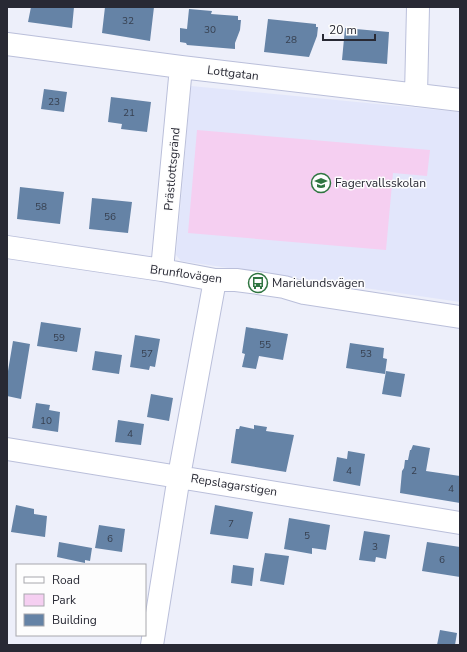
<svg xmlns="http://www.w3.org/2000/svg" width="467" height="652" font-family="'Nunito Sans',sans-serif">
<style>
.built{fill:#e2e6fb}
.green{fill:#f5cff1}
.building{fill:#6583a6}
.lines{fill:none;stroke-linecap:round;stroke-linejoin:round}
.minor-casing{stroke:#babfda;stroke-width:24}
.minor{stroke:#fff;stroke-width:22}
.labels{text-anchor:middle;stroke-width:3;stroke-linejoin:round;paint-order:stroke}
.number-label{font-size:10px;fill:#374050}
.street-label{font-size:12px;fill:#282934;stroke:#fdfdfd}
.poi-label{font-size:12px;fill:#282934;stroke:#fdfdfd;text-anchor:start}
</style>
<rect width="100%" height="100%" fill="#edeffa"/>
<!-- built -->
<path class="built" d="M191,86L460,112V302L181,261L176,255Z"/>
<!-- green -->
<path class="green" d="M197,130L430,150L427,176L393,173L386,250L188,233Z"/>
<!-- building -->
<path class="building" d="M31,7H74L72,28L28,22Z
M105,7H154L150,41L102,33Z
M189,9L212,11L211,14L238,16V20H241L240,30L235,43V49L187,45L186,43L180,42V28L187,29Z
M268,19L316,24V27H318L317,36L309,57L264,52Z
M345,28L389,32L387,64L342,60Z
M44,89L67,92L64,112L41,109Z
M111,97L151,102L147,132L121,129L122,124L108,122Z
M20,187L64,192L60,224L17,219Z
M92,198L132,202L128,233L89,229Z
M41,322L81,328L77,352L37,346Z
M246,327L288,334L283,360L259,356L256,369L242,367L245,354L242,353Z
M135,335L160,339L155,367L150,366L149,370L130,367Z
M13,341L30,344L21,399L7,396V377Z
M350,343L384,348L383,358L387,359L385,374L346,368Z
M95,351L122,355L119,374L92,370Z
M386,371L405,374L401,397L382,394Z
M151,394L173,398L169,421L147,417Z
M36,403L50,405L49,410L60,412L58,432L32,428Z
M118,420L144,424L141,445L115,442Z
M254,425L267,427L266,431L294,435L286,472L231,463L236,429H239L240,426L254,429Z
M413,445L430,448L426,471L460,476V503L400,493L402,471L404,468L405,460H408L410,450H411Z
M348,451L365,454L360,486L333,481L337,457L347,459Z
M16,505L34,509V514L47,516L45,537L11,532Z
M215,505L253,512L248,539L210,534Z
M289,518L330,525L326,550L312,548V554L284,549Z
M99,525L125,529L122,552L95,548Z
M364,531L390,535L386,559L376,557L375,562L359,560Z
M59,542L92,548L90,561L85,560V563L57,557Z
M427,542L460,547V577L422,571Z
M265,553L289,556L284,585L260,581Z
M233,565L254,568L252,586L231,583Z
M440,630L457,633L455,645H437Z"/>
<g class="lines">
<!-- minor casing -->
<g class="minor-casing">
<path id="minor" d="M7,44L181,67L460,100
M416,95L418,7
M7,247L162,270L215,280H236L258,283L284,287L304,293L460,317
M162,270L181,67
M7,449L460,523
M152,645L179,476L215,280"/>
</g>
<!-- minor -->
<use href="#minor" class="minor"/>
</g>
<!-- icons -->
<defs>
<g id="school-ring" transform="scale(1)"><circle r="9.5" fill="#fdfdfd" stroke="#2f7541" stroke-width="1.5"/><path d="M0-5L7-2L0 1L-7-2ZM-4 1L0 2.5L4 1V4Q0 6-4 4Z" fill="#2f7541"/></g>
<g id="bus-ring" transform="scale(1)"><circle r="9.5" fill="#fdfdfd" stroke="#2f7541" stroke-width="1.5"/><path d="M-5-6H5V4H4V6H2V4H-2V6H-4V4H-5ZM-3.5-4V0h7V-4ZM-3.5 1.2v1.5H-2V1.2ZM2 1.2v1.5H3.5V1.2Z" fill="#2f7541"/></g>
</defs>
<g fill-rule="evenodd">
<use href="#school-ring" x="321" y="183"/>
<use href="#bus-ring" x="258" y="283"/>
</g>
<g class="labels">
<!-- number labels -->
<g class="number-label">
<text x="128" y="24">32</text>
<text x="210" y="33">30</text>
<text x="291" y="43">28</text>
<text x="54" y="105">23</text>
<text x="129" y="116">21</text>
<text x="41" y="210">58</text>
<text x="110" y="220">56</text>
<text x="59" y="341">59</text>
<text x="265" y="348">55</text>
<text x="147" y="357">57</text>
<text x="366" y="357">53</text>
<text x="46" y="424">10</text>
<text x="130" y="437">4</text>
<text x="349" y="474">4</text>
<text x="414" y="474">2</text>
<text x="451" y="492">4</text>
<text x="231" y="527">7</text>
<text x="307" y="539">5</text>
<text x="110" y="542">6</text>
<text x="375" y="550">3</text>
<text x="442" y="563">6</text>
</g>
<!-- street labels -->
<g class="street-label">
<text transform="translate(233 73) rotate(7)" y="4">Lottgatan</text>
<text transform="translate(172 169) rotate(-85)" y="4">Prästlottsgränd</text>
<text transform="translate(186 274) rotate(8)" y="4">Brunflovägen</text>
<text transform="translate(234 485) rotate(9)" y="4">Repslagarstigen</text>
</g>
<!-- poi labels -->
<g class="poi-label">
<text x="335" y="187">Fagervallsskolan</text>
<text x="272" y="287">Marielundsvägen</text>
</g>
</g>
<!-- border -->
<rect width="467" height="652" fill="none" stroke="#282934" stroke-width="16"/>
<!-- legend -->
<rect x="16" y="564" width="130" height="72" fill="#fdfdfd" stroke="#a8a8ad"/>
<rect x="24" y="577" width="20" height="6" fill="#ffffff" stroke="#a8a8ad"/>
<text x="52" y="584" font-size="12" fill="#282934">Road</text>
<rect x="24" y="594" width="20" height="12" fill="#f5cff1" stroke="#a8a8ad"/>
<text x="52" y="604" font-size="12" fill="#282934">Park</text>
<rect x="24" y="614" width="20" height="12" fill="#6583a6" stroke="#a8a8ad"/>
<text x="52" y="624" font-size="12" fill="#282934">Building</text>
<!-- scale -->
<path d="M323 34v6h52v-6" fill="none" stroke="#282934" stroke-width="2"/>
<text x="329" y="34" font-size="12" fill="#282934" stroke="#fdfdfd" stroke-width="3" paint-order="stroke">20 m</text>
</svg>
